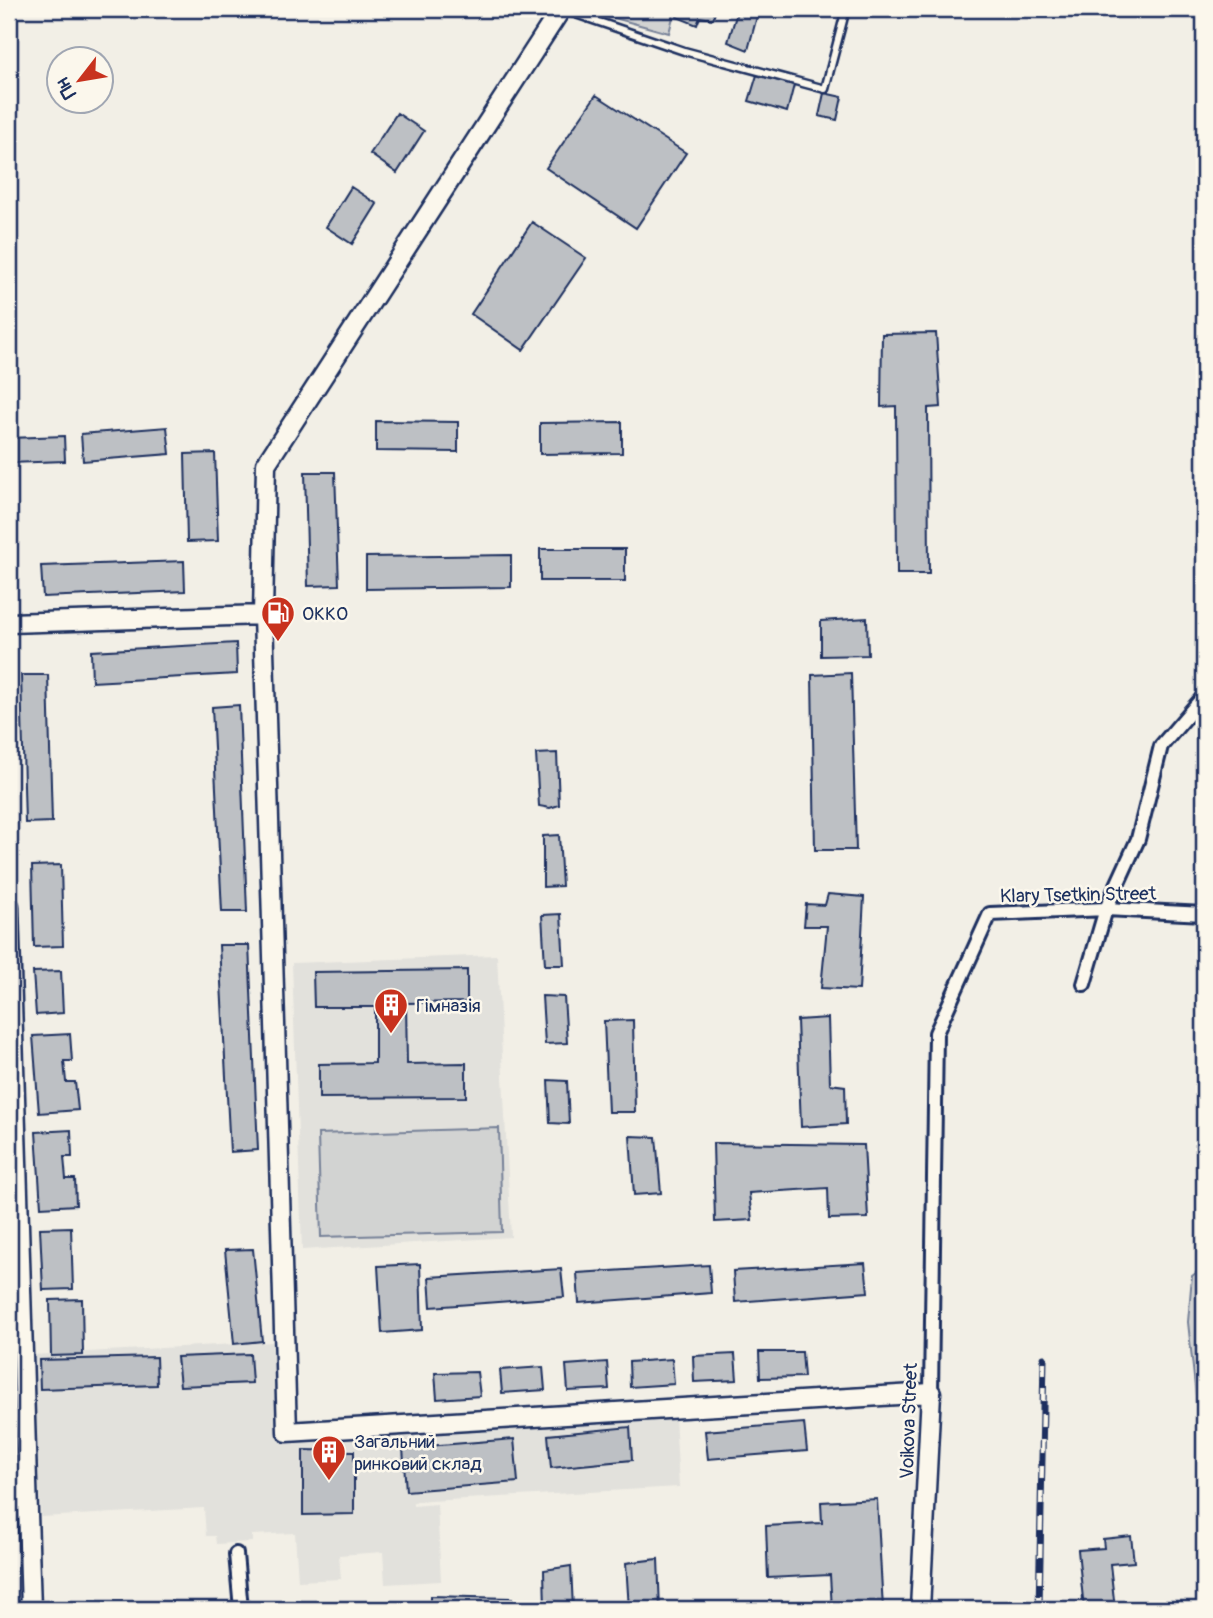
<svg xmlns="http://www.w3.org/2000/svg" width="1213" height="1618" font-family="Pangolin,sans-serif">
<style>
.built{fill:#e2e1dc}
.green{fill:#d2d3d2;stroke:#768198;stroke-width:2}
.building{fill:#bdc0c4;stroke:#1b2f5e;stroke-width:2}
.lines{fill:none;stroke-linecap:round;stroke-linejoin:round}
.lane-casing{stroke:#1b2f5e;stroke-width:11}
.street-casing{stroke:#1b2f5e;stroke-width:18}
.secondary-casing{stroke:#1b2f5e;stroke-width:23}
.lane{stroke:#fbf7ec;stroke-width:6}
.street{stroke:#fbf7ec;stroke-width:12}
.secondary{stroke:#fbf7ec;stroke-width:18}
.rail-casing{stroke:#1b2f5e;stroke-width:7}
.rail{stroke:#fbf7ec;stroke-width:4.5;stroke-dasharray:13;stroke-linecap:butt}
.labels{text-anchor:middle;stroke-width:5;stroke-linejoin:round;paint-order:stroke}
.poi-label{font-size:19px;fill:#1b2f5e;stroke:#fbf7ec;text-anchor:start}
.street-label{font-size:19px;fill:#1b2f5e;stroke:#fbf7ec}
</style>
<rect width="100%" height="100%" fill="#f2efe6"/>
<filter id="ink" filterUnits="userSpaceOnUse"><feTurbulence type="fractalNoise" baseFrequency=".0143" numOctaves="2"/><feDisplacementMap in="SourceGraphic" scale="14" xChannelSelector="R" yChannelSelector="G"/><feConvolveMatrix kernelMatrix="1 2 1 2 8 2 1 2 1" color-interpolation-filters="sRGB"/></filter>
<g filter="url(#ink)">
<!-- built -->
<path class="built" d="M497,955L511,1237L302,1250L292,963Z
M291,1341L296,1419L674,1399L679,1487L413,1502V1506L437,1504L441,1581L385,1584L383,1552L339,1555L341,1579L298,1581L295,1533L252,1535V1542L216,1544L215,1536H206L204,1508L41,1517L32,1355Z"/>
<!-- green -->
<path class="green" d="M621,9H675L669,33L607,16Z
M499,1128L502,1232L321,1237L318,1134Z
M1204,1267V1470L1188,1322L1192,1276Z"/>
<!-- building -->
<path class="building" d="M679,9H716L713,19L700,17L697,25L677,17Z
M738,9H759L748,50L728,42Z
M757,75L794,85L787,112L749,101Z
M824,93L842,97L837,120L819,116Z
M596,95L686,153L636,228L546,168Z
M397,113L424,131L397,173L370,154Z
M351,187L377,204L352,244L326,227Z
M532,222L586,258L523,350L471,314Z
M936,333L941,407L928,408L929,574H897L896,406L881,407L882,334Z
M376,421L458,422V452L376,451Z
M622,422V453L540,454V423Z
M167,427L170,454L83,461L81,434Z
M64,436L65,461L9,463V438Z
M215,453L218,541L187,542L185,454Z
M305,472H335L339,585L308,586Z
M540,549H625V581H540Z
M511,555V587L366,589V557Z
M184,561L185,591L43,597L41,566Z
M867,618L868,655L821,656V621Z
M236,643L237,674L92,682L91,651Z
M851,673L856,850H815L812,675Z
M21,675H48L52,822L25,823Z
M239,705L247,912H222L212,707Z
M557,753L559,805L550,808L539,806L536,754Z
M559,835L562,886L543,887V836Z
M61,865L63,946L34,947L32,866Z
M828,894L864,897L859,990L821,988L827,926H804L806,904L825,905Z
M561,914L564,965H545L542,915Z
M219,945H249L258,1150L230,1152Z
M467,970V1002L406,1003L407,1064L466,1063V1097L319,1098V1064L375,1063V1007H314L313,972Z
M61,971L63,1013L36,1015L33,972Z
M542,996L564,997L567,1043L545,1044Z
M828,1018L830,1084L845,1086L846,1124L801,1127L797,1020Z
M633,1020L635,1112H608L604,1021Z
M70,1034L72,1061H64L66,1082H75L78,1110L39,1113L33,1036Z
M548,1080L567,1081L569,1124L550,1123Z
M71,1130L72,1157H64L66,1179H75L76,1205L41,1207L36,1132Z
M630,1136L656,1137L661,1193L634,1195Z
M713,1143L864,1145L868,1218L829,1219L828,1188L749,1193L752,1220L715,1222Z
M71,1227L73,1289L43,1290L40,1228Z
M253,1249L262,1341L234,1344L225,1250Z
M865,1263L868,1292L735,1302L733,1271Z
M420,1264L422,1330L382,1333L378,1266Z
M709,1265L711,1293L579,1303L577,1273Z
M561,1269L564,1297L431,1307L429,1277Z
M82,1299L83,1355L51,1356L50,1300Z
M759,1352H802L804,1377L760,1378Z
M250,1354L252,1383L180,1386L177,1357Z
M735,1354L737,1380L694,1382L693,1356Z
M156,1357L157,1385L40,1389L39,1360Z
M672,1359L674,1384L630,1387L629,1362Z
M607,1362L609,1389L568,1391L566,1365Z
M543,1367L545,1390L502,1393L500,1370Z
M477,1372L480,1396L437,1399L435,1373Z
M804,1423L807,1451L708,1459L705,1431Z
M630,1427L632,1460L551,1468L548,1435Z
M514,1439L518,1482L406,1491L403,1448Z
M303,1450L354,1451V1514L303,1515Z
M877,1499L883,1609H832L830,1575L768,1578L766,1526L822,1523L821,1502Z
M1131,1536L1134,1562L1110,1564L1115,1609H1084L1078,1550L1104,1548L1103,1539Z
M658,1559L660,1609H629L626,1563Z
M571,1566L573,1609H545L544,1570Z
M430,1596L512,1598L514,1609H430Z"/>
<g class="lines">
<!-- lane casing -->
<g class="lane-casing">
<path id="lane" d="M561,9L684,51L825,89L846,9"/>
</g>
<!-- street casing -->
<g class="street-casing">
<path id="street" d="M1084,984L1106,909L1138,839L1161,746L1204,696
M931,1393L936,1033L990,914L1106,909L1204,914
M236,1554L241,1609"/>
</g>
<!-- secondary casing -->
<g class="secondary-casing">
<path id="secondary" d="M561,9L266,464L263,615L287,1432L931,1393L920,1609
M9,623L263,615
M9,906L31,1609"/>
</g>
<!-- lane -->
<use href="#lane" class="lane"/>
<!-- street -->
<use href="#street" class="street"/>
<!-- secondary -->
<use href="#secondary" class="secondary"/>
<!-- rail casing -->
<g class="rail-casing">
<path id="rail" d="M1039,1609L1044,1358"/>
</g>
<!-- rail -->
<use href="#rail" class="rail"/>
</g>
</g>
<!-- icons -->
<defs>
<g id="fuel-pin" transform="scale(1.75)"><path d="M0 17L-7.5 6A9.5 9.5 0 1 1 7.5 6Z" fill="#c8321e" stroke="#fbf7ec"/><path d="M-5.5-6h7V0h2V4h1.3V-2.5L3-4.5l.8-.8L6-3V5H2.5V1h-1V6h-7ZM-4.2-4.7v3.2H.2V-4.7Z" fill="#fff"/></g>
<g id="building-pin" transform="scale(1.75)"><path d="M0 17L-7.5 6A9.5 9.5 0 1 1 7.5 6Z" fill="#c8321e" stroke="#fbf7ec"/><path d="M-4-6H4V6H1V3H-1V6H-4ZM-2.5-4.3h1.7v1.8h-1.7ZM.8-4.3h1.7v1.8H.8ZM-2.5-1h1.7V.8h-1.7ZM.8-1h1.7V.8H.8Z" fill="#fff"/></g>
</defs>
<g fill-rule="evenodd">
<use href="#fuel-pin" x="278" y="613"/>
<use href="#building-pin" x="391" y="1005"/>
<use href="#building-pin" x="329" y="1452"/>
</g>
<g class="labels">
<!-- poi labels -->
<g class="poi-label">
<text x="302" y="620">ОККО</text>
<text x="416" y="1012">Гімназія</text>
<text x="354" y="1448">Загальний<tspan x="354" dy="22">ринковий склад</tspan></text>
</g>
<!-- street labels -->
<g class="street-label">
<text transform="translate(1078 894) rotate(-1)" y="7">Klary Tsetkin Street</text>
<text transform="translate(908 1421) rotate(-88)" y="7">Voikova Street</text>
</g>
</g>
<!-- margin -->
<rect width="1213" height="1618" fill="none" stroke="#fbf7ec" stroke-width="35"/>
<rect x="18" y="18" width="1178" height="1583" fill="none" stroke="#1b2f5e" stroke-width="2.5" filter="url(#ink)"/>
<!-- north arrow -->
<g transform="translate(80 80) rotate(239)"><circle r="33" fill="#fbf7ec" stroke="#a1a7b3" stroke-width="2"/>
<path d="M0-5L12 26L0 18L-12 26Z" fill="#c8321e"/>
<text y="-10" font-size="19" font-weight="bold" text-anchor="middle" fill="#1b2f5e">Пн</text>
</g>
</svg>
